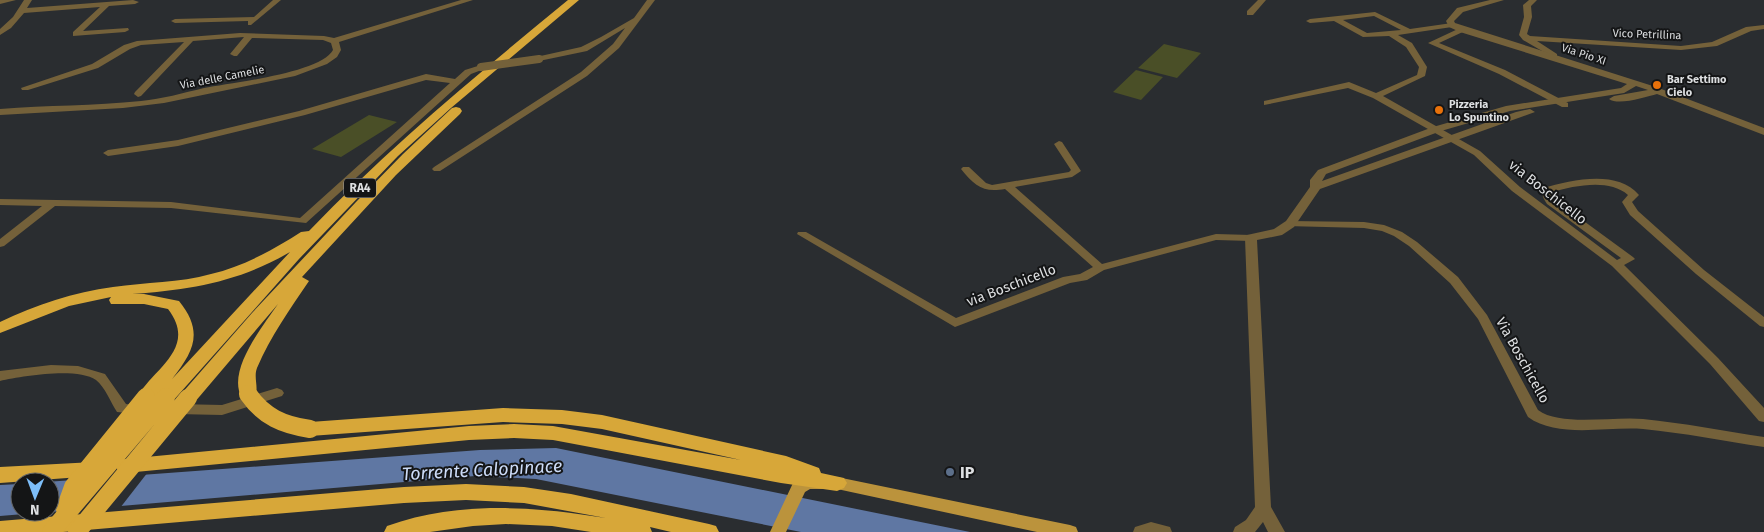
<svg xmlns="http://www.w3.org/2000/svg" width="1764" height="532" font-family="'Fira Sans',sans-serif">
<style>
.green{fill:#4a4f27}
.water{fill:#5f77a3}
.pier{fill:#2a2d30}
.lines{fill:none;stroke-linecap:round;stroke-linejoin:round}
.minor{fill:#74613a;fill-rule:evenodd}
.tertiary{fill:#74613a;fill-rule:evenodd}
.primary{fill:#bb933c;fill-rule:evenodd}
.motorway{fill:#d7a739;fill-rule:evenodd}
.minor-bridge{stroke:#74613a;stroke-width:8}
.motorway-bridge{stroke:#d7a739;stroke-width:18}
.food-dot{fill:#e8710a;stroke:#141516;stroke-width:2}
.service-dot{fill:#5c6f8a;stroke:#141516;stroke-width:2}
.labels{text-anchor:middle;stroke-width:4;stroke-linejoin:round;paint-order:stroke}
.far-street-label{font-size:11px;fill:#dddfe1;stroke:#141516}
.far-poi-label{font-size:11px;font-weight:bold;fill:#dddfe1;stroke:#141516;text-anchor:start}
.shield{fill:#141516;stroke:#a1a2a4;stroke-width:1}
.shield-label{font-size:12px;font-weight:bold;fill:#dddfe1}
.street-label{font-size:14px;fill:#dddfe1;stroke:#141516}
.near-poi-label{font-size:16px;font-weight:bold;fill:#dddfe1;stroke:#141516;text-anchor:start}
.near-water-label{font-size:18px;font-style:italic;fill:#ccdbf7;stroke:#141516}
</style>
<rect width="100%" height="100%" fill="#2a2d30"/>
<!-- green -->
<path class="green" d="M1164,44L1201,53L1177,78L1138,68Z
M1136,70L1163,77L1141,100L1113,92Z
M369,115L397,122L341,157L312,149Z"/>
<!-- water -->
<path class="water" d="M556,448L970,532H801L536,479L475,476L50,512V482H46L480,450Z
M20,484V512H48L0,516V485Z"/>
<!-- pier -->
<path class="pier" d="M148,472L120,508L64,513L96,476Z"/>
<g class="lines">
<!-- minor -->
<path class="minor" d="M0,0H16L0,4Z
M24,0H32L27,8L133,0L139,2L135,4L109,6L83,31L128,28L129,30L125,32L73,36V32L100,7L24,13L11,28L0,35V29L13,17Z
M273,0H281L251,25H248V21L175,23L171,21L175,19L254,17Z
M461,0H473L339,42L341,50L337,57L327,64L295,76L164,103L123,108L0,115V109C47,105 94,106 141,101C162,99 183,93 204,88C230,83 321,73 333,50L331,43L323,40L252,38L237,56H234L230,54L244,37L193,41L141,96L138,97L134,94L135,92L184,42L141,45L130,49L98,68L28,90H22L21,88L92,64L124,45L137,41L240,33L324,36L334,38Z
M647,0H655L619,48L587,76L440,171H434L432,169L434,167L581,72L613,44L625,28L587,51L539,61L535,59L536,57L581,47L601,37L634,18Z
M1258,0H1266L1253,15H1247V11Z
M1529,0H1537L1531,6L1532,17L1527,34L1530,36L1681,46L1712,42L1746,27L1764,25V29L1751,31L1717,46L1681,50L1537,41L1557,54V58H1554L1523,40L1519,35L1524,17L1523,5Z
M1375,12L1410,29L1452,23L1456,25L1452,27L1398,35L1412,43L1427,67L1425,76L1383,96L1480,151L1520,187L1617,260L1621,258L1547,204C1544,199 1540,193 1543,188C1572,180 1617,169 1639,195L1632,202L1638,211L1704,270L1764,317V327L1760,326L1696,274L1630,215L1622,202L1628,195C1609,178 1574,186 1552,192L1555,200L1633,257L1635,259L1624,265L1718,358L1764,408V422L1759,421L1710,364L1612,266L1512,191L1474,155L1373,98L1348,88L1264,105V101L1349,82L1376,93L1417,75L1419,67L1406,47L1389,36L1363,37L1334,21L1310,23L1306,21L1310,19ZM1374,16L1401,30L1367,33L1343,20Z
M1460,28L1467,30L1439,43L1505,70L1568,103V107H1562L1499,74L1428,43Z
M481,65L485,67L484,69L471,74L306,223L171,208L55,206L4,246L0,247V239L42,206L0,205V199L171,202L300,218L450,83L426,80L305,115L178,146L108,156L103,153L108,150L178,140L299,111L426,74L455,79L465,70Z
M1059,141L1062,142L1081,171L1072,177L1015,187L1102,264L1216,234L1251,235L1256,238L1251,241L1216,240L1104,270L1087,280L1070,283L955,327L797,234L798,232H806L956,318L1063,277L1080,274L1093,267L1005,189C983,193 975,186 961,169L963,167H969L986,183L992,185L1069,172L1071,170L1054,144Z
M1290,221L1364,222L1384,225L1402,232L1417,242L1458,277L1487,315L1538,410C1561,427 1613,416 1643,419C1683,423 1724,431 1764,437V447C1724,441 1684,433 1643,429C1608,426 1558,439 1528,417L1478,319L1450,283L1409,246L1394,236L1382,231L1364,228L1286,226L1285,224L1286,222Z
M51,365L78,366L105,374L126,404L143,406L145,409L143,412L138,414L117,412C111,403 105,387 96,380C77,367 22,376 0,381V371Z
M277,388L282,390L284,393L282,396L222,415L176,414L171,412L169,409L171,406L176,404L222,405Z"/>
<!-- tertiary -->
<path class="tertiary" d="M1490,0H1504L1463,12L1454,21L1455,23L1656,87L1764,128V135L1657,94C1646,97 1618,106 1609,99L1614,96L1648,90L1636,86L1624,93L1510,111L1441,131L1326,174L1322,181L1516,112L1530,109L1535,112L1320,189L1294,227L1282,235L1257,240L1271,507L1285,532H1268L1263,522L1255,532H1233L1235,527L1246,520L1255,507L1245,238L1247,235L1274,229L1286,221L1310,187V180L1318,170L1433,127L1506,106L1621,88L1627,84L1460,32L1449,27L1446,21L1457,8Z
M1151,522L1170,527L1172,532H1133L1135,527Z"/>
<!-- primary -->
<path class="primary" d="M808,477H837L1070,525L1076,527L1078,532H1037L837,489H810L805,492L786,532H770L793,483Z"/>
<!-- motorway -->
<path class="motorway" d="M568,0H579L451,108L398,156L299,259L172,402L166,403L160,402L157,397L159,394C153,401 149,404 140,402L137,397C154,368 198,348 168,309L144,304H111L109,300L111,297L69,306L0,333V322C36,305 74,292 113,287C146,282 179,283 211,274C244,266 273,250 301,232L309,231C391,145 477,75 568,0ZM290,252L172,379C194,351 204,332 179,301L144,294H132C190,290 239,282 290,252Z
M456,107L460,108L462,111L460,114L396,175L302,277L309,281C290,309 270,337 257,368C253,378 260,389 254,398L248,400L242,398C226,371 263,326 278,304L194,403L188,404L182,403L179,398L182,393L252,313L356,202L403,154L452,108Z
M503,408L562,410L602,415L786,456L819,468L821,473L844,478L847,483L844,488L837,491L781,483L553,440L514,438L469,440L125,473L118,471L116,466L118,461L125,459L469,426L514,424L553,426L741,460L602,429L562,424L503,422L310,436L304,434L301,429L304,424L310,422Z
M94,462L101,464L104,469L101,474L94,476L0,483V467Z
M466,484L524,487L571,494L709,524L716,526L719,532H671L650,527L652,532H591L552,526L506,524L473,526L430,532H384L387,526C458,501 533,506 606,518L524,503L466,500L404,503L63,532H0V521L404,487Z"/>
<!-- minor-bridge -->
<path class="minor-bridge" d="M481,67L539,59"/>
<!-- motorway-bridge -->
<path class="motorway-bridge" d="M248,394C264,417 283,425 310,429
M65,509L73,487L146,397
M51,532L166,397
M77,532L188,398"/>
</g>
<!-- markers -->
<g class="food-dot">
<circle cx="1657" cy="85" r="5"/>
<circle cx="1439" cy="110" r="5"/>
</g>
<circle class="service-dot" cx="950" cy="472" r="5"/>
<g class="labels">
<!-- far-street labels -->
<g class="far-street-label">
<text transform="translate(1647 34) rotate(2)" y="4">Vico Petrillina</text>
<text transform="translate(1584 54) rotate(18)" y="4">Via Pio XI</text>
<text transform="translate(222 77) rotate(-11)" y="4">Via delle Camelie</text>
</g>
<!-- far-poi labels -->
<g class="far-poi-label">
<text x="1667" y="83">Bar Settimo<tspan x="1667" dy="13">Cielo</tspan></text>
<text x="1449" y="108">Pizzeria<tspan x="1449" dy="13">Lo Spuntino</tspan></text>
</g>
<!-- shield labels -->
<rect class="shield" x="344" y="178.5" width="32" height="19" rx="4"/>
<g class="shield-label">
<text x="360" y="192">RA4</text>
</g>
<!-- street labels -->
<g class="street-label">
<text transform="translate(1548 192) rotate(38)" y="5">via Boschicello</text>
<text transform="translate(1011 285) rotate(-21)" y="5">via Boschicello</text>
<text transform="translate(1523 360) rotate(61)" y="5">Via Boschicello</text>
</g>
<!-- near-poi labels -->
<g class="near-poi-label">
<text x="960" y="478">IP</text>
</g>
<!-- near-water labels -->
<g class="near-water-label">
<text transform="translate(482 470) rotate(-3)" y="6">Torrente Calopinace</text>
</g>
</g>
<!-- north arrow -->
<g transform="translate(35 497) rotate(181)"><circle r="24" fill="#141516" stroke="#646667"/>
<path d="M0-4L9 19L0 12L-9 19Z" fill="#7dbef9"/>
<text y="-8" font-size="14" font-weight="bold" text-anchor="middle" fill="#dddfe1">N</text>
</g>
</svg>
